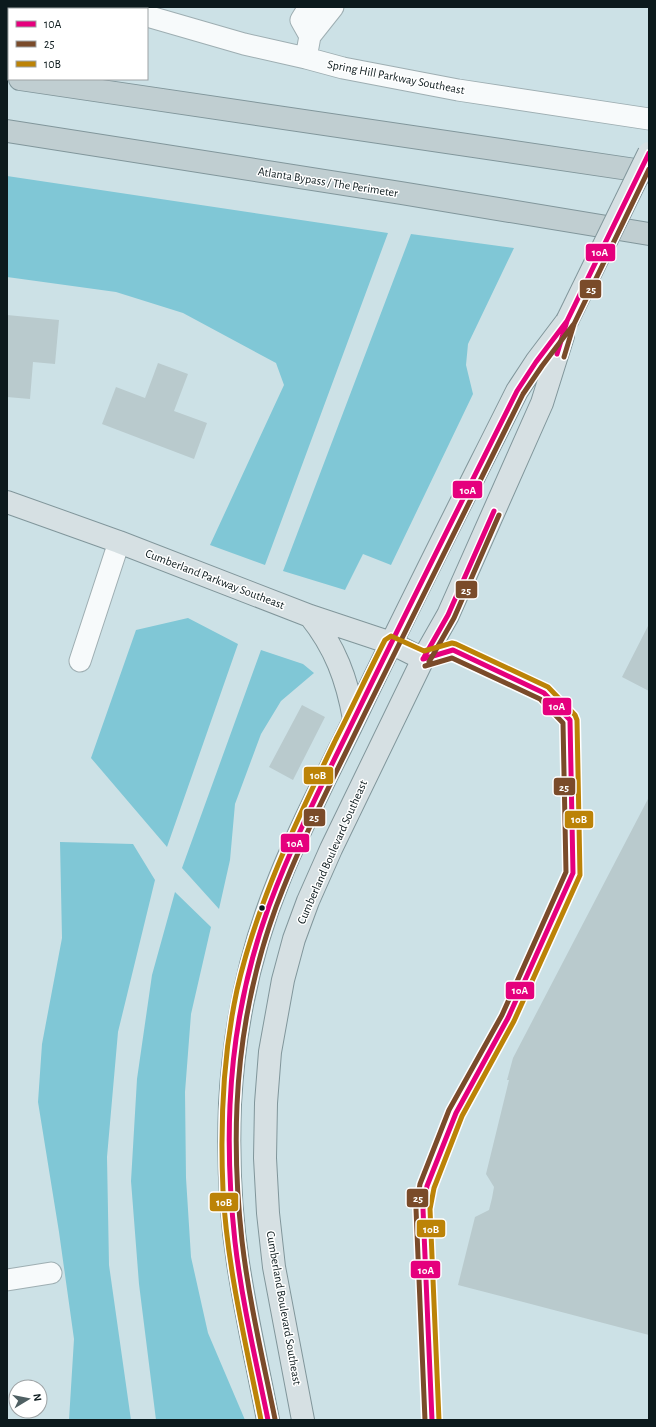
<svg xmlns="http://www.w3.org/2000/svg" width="656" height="1427" font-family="'Alegreya Sans',sans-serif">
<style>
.forest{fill:#80c7d6}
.building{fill:#b9cacd}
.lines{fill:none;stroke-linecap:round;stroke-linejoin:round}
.minor-casing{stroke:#9eaeb2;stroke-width:23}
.major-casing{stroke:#81969b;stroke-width:24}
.highway-casing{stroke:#81969b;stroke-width:24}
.minor{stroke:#f7fafb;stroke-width:21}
.major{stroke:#d6e0e3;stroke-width:22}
.highway{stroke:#c0ced1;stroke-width:22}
.major-bridge-casing{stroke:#81969b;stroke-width:24;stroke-linecap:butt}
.major-bridge{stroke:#d6e0e3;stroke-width:22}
.bus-1-casing{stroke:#fff;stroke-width:8}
.bus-2-casing{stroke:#fff;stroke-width:8}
.bus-3-casing{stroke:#fff;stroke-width:8}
.bus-1{stroke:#e5007d;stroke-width:5}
.bus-2{stroke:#7a4b2a;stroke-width:5}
.bus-3{stroke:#bc8307;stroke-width:5}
.bus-dot{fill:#0c1a1d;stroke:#fff;stroke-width:1.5}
.labels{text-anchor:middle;stroke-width:3;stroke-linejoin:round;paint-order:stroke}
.street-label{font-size:12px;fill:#0c1a1d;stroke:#fff}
.line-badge{stroke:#fff;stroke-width:1.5}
.badge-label{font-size:11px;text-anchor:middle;font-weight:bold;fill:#fff}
</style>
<rect width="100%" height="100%" fill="#cce1e6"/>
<!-- forest -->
<path class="forest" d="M7,176L388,233L265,565L210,545L284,385L276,363L183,313L116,292L7,277Z
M411,234L514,248L468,344L466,365L473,394L391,565L363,554L345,590L283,571Z
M188,618L238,644L167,847L91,758L136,630Z
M261,650L303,664L314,673L281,701L261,734L235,804L230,860L219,909L182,868Z
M60,842L133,844L155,880L118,1032L107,1157L109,1265L131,1420H69L74,1339L59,1232L38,1102L42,1044L62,938Z
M175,892L211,927L191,1014L185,1092L186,1178L191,1257L208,1333L245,1420H156L139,1284L131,1181L137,1079L152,975Z"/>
<!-- building -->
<path class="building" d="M7,315L59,320L55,364L33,362L30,399L7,397Z
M158,363L188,374L174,411L207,423L194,459L102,424L116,387L145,398Z
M649,624V691L622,677Z
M302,705L325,717L293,780L269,767Z
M649,797V1335L458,1285L475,1217L489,1210L492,1198L494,1187L486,1174L509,1080H507L513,1058Z"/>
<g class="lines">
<!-- minor casing -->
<g class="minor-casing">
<path id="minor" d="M121,7L127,9
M309,7L301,20L310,36
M147,16L244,44L306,58L343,68L458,90L649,119
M306,58L310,36L333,7
M80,661L119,542
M7,1280L51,1273"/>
</g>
<!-- major casing -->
<g class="major-casing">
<path id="major" d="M7,502L119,542L310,616L391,643L423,659
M310,616C335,647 347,679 354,719
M268,1420C258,1368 246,1316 238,1263C230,1211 228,1157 230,1104C234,1028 250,951 279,880C301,824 330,770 356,716C408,607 463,499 517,391L536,362L567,321
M303,1420L274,1267L268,1213L265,1158L266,1103L270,1052L283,980L294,939L308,901L331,849L423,659L448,615L542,403L563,336"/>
</g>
<!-- highway casing -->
<g class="highway-casing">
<path id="highway" d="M20,79L649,172
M7,131L401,193L649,234"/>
</g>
<!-- minor -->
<use href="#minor" class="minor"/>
<!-- major -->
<use href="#major" class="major"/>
<!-- highway -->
<use href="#highway" class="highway"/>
<!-- major-bridge casing -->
<g class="major-bridge-casing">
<path id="major-bridge" d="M567,321L649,153"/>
</g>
<!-- major-bridge -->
<use href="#major-bridge" class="major-bridge"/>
<!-- bus-1 casing -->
<g class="bus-1-casing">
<path id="bus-1" d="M557,354L567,321L649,153
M423,659L453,650L544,693L570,720L573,873L508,1018L456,1113L427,1186L423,1209L432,1420
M423,659L448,615L494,511
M268,1420C256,1361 242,1302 235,1242C230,1196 228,1150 230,1105C233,1037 246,969 269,906C294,838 327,775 358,711C410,604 464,497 517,391L536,362L567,321"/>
</g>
<!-- bus-2 casing -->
<g class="bus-2-casing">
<path id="bus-2" d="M564,357L574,324L649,169
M429,662L454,618L499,515
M275,1419C263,1360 249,1301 242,1241C237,1196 235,1150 237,1105C240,1038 253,970 276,907C301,840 334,777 365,713C417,606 470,500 523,394L542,366L573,325
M425,1420L416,1209L420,1184L449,1110L502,1015L566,872L563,723L540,699L452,658L425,666"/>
</g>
<!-- bus-3 casing -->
<g class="bus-3-casing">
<path id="bus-3" d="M261,1420C246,1344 227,1267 223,1190C220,1123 223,1055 237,990C257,902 297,820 336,739C353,706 368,673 385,640L391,636L424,651L452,643L456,644L548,687L575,715L577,720L580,875L514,1021L462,1116L434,1188L430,1209L439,1420"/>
</g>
<!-- bus-1 -->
<use href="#bus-1" class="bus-1"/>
<!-- bus-2 -->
<use href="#bus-2" class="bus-2"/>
<!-- bus-3 -->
<use href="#bus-3" class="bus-3"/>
</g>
<!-- markers -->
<circle class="bus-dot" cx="262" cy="908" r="3.5"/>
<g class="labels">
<!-- street labels -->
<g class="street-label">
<text transform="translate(396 77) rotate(11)" y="4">Spring Hill Parkway Southeast</text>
<text transform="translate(328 182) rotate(9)" y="4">Atlanta Bypass / The Perimeter</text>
<text transform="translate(215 579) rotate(21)" y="4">Cumberland Parkway Southeast</text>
<text transform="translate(332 852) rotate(-66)" y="4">Cumberland Boulevard Southeast</text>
<text transform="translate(284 1308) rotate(80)" y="4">Cumberland Boulevard Southeast</text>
</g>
</g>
<g class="line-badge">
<rect x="585" y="243" width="31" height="19" rx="4" fill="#e5007d"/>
<rect x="579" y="279" width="23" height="20" rx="4" fill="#7a4b2a"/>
<rect x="452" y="480" width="31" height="19" rx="4" fill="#e5007d"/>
<rect x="455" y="580" width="23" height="19" rx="4" fill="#7a4b2a"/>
<rect x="542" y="697" width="30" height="19" rx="4" fill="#e5007d"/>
<rect x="303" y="766" width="31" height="19" rx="4" fill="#bc8307"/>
<rect x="553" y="777" width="23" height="19" rx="4" fill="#7a4b2a"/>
<rect x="303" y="808" width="23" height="19" rx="4" fill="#7a4b2a"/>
<rect x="564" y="810" width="30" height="19" rx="4" fill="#bc8307"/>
<rect x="280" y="833" width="30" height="20" rx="4" fill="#e5007d"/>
<rect x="505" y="981" width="30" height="19" rx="4" fill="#e5007d"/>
<rect x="406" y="1188" width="23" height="20" rx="4" fill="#7a4b2a"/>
<rect x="209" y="1192" width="30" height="20" rx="4" fill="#bc8307"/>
<rect x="416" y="1219" width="30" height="19" rx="4" fill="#bc8307"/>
<rect x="410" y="1260" width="31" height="19" rx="4" fill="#e5007d"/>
</g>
<g class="badge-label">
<text x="600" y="256">10A</text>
<text x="591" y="293">25</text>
<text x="468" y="494">10A</text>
<text x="466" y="594">25</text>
<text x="557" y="710">10A</text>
<text x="318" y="779">10B</text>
<text x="564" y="791">25</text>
<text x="314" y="821">25</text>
<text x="579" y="823">10B</text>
<text x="295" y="847">10A</text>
<text x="520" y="994">10A</text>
<text x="418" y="1202">25</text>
<text x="224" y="1206">10B</text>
<text x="431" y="1233">10B</text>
<text x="426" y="1274">10A</text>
</g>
<!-- border -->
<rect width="656" height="1427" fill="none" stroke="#0c1a1d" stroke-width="16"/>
<!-- legend -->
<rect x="8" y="8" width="140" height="72" fill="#ffffff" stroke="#9ea3a5"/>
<rect x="16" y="21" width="20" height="6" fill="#e5007d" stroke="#9ea3a5"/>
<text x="44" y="28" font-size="12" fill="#0c1a1d">10A</text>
<rect x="16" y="41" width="20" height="6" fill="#7a4b2a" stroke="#9ea3a5"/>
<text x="44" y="48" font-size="12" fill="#0c1a1d">25</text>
<rect x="16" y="61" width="20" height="6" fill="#bc8307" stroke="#9ea3a5"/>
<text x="44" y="68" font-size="12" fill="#0c1a1d">10B</text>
<!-- north arrow -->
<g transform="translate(28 1399) rotate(80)"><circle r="19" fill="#ffffff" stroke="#9ea3a5"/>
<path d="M0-3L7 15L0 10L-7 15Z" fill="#4f6063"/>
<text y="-6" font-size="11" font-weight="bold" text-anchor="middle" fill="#0c1a1d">N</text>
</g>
</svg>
